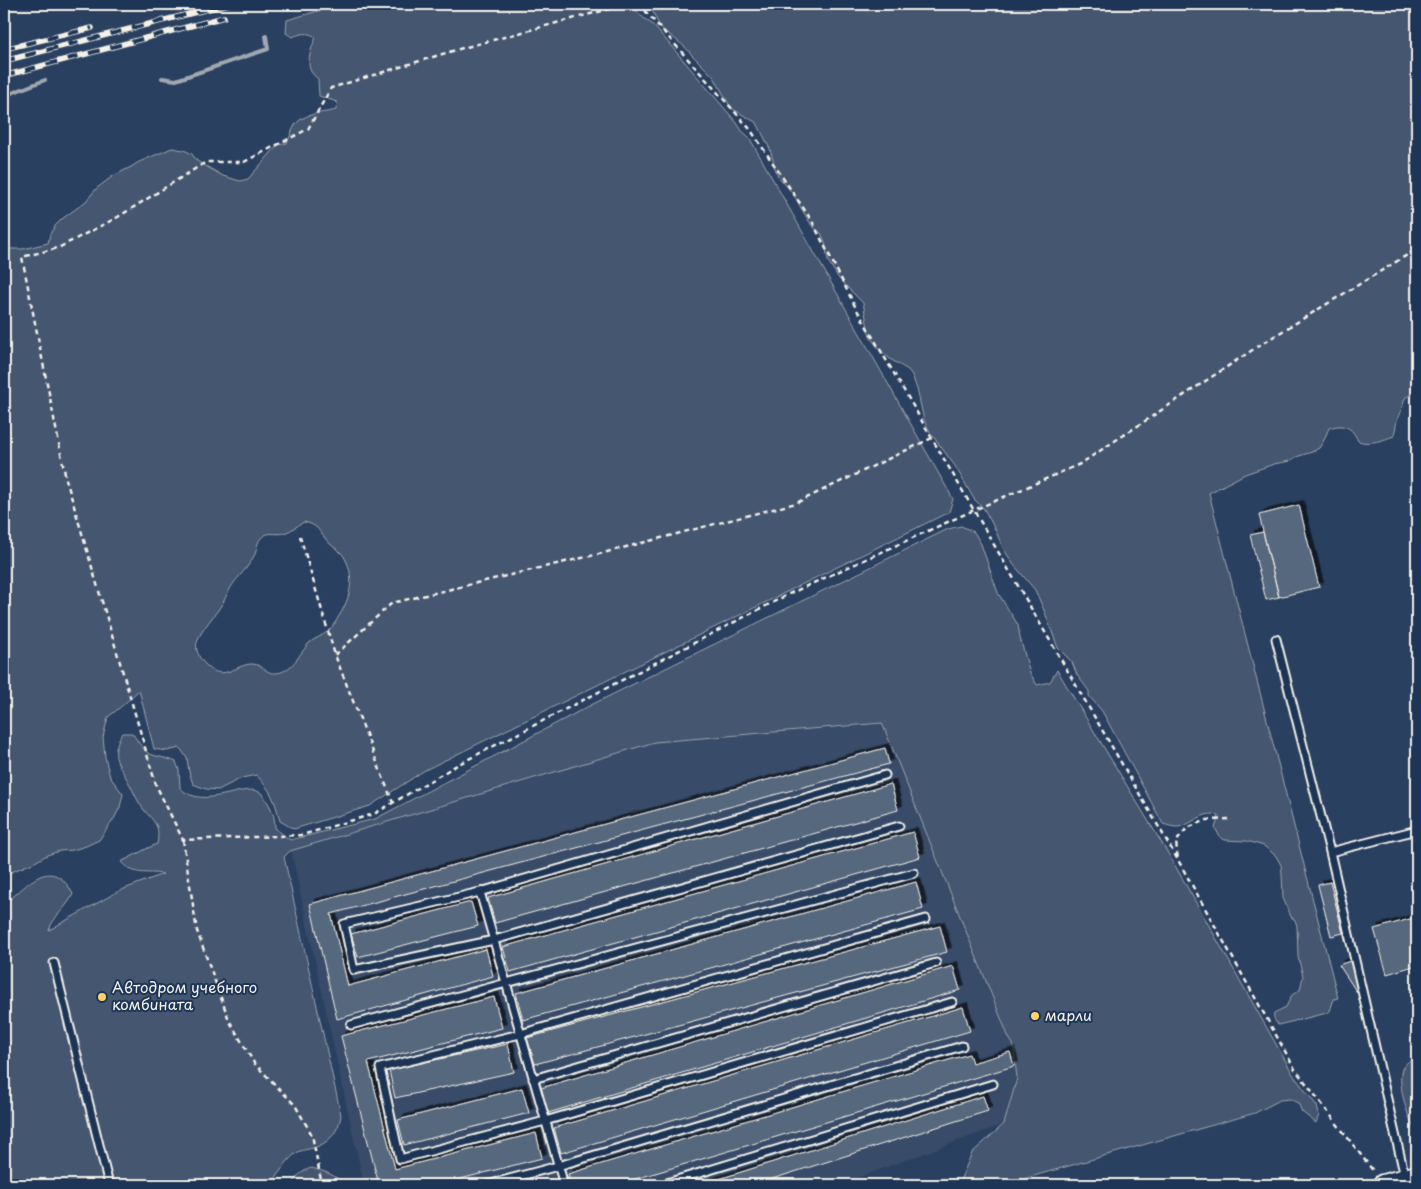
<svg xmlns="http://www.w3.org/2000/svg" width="1421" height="1189" font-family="'Playpen Sans',sans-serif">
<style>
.built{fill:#374c69}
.green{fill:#445771;stroke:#9ca4ac;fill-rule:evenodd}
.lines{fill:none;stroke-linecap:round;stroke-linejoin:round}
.stream{stroke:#a1a8b0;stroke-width:4}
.building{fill:#56677d;stroke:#f4f1e8;filter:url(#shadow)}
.lane-casing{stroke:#f4f1e8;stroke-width:11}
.secondary-casing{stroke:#f4f1e8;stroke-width:24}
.path{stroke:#f4f1e8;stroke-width:2.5;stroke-dasharray:5 4;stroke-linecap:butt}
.lane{stroke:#1d3557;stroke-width:7}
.secondary{stroke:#1d3557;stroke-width:20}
.rail-casing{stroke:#f4f1e8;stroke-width:5.5}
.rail{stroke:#1d3557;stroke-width:4;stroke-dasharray:11;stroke-linecap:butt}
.poi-dot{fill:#ffd166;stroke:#1d3557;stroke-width:2}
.labels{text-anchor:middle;stroke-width:4;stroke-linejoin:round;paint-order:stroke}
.poi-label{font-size:15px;fill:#f4f1e8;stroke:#1d3557;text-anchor:start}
</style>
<defs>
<filter id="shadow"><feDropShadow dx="4.5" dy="-4.5" stdDeviation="0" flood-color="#0009"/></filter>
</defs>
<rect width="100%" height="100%" fill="#2a4060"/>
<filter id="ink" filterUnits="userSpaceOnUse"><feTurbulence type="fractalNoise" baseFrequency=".02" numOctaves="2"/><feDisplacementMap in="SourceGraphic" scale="10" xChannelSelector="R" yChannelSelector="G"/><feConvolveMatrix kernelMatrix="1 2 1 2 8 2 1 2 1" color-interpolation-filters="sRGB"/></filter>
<g filter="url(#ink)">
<!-- built -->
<path class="built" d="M882,723L1009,1038L1013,1044L1017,1078L1004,1124L838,1185H364L291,851L655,742Z"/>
<!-- green -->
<path class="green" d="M342,4H632L640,15L654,26L737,123L742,131L749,137L953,499L949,512L425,770L370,806L294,829L280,821C275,800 271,790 256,775L242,778L218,790L206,789L193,784L189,772L187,758L180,748L167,751L154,749L139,690L123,705L108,717L103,737L105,757L110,777L123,794L120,807L114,819L99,840L86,846L73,850L60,851L47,855L35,862L4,875V249H23L48,243L50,234L55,226L62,219L85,202L97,188L113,176L131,167L139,162L172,148L184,150L192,154L197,161L223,176L240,181L248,179L278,145L287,143C290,137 292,130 295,125C305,112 322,114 336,110L337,102L319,96L318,79C316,77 313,75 312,73C305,64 312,46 316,37C308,32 302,33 292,37L286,33L287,20ZM304,522C319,525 319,532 329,543C333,547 339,550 343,555C356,575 351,597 339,616C336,621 333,627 328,631C323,636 315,638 309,643C300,653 292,672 276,673C269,674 265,669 260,666C240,656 225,688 204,663C199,658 195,649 197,642C202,628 214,617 222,604C225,600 226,595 229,591C233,582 241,575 247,567C250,563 253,558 255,554C257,547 258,538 265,535C271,532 278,535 284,533C291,531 298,525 304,522Z
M645,4H1417V393L1412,394L1405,398L1403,405L1397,420L1394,436C1383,440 1370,445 1358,441C1352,427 1344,423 1329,428L1323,442L1319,448L1312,452L1296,457L1290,461L1274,464L1245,474L1209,493L1338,998L1334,999L1330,1011L1327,1013L1278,1025C1275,1021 1273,1018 1274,1013L1286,1007L1292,995L1300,990L1303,976L1298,957L1297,926L1295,920L1291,917L1283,898L1282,874L1281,865L1276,856L1264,846L1247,841L1225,840L1220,837L1215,828L1219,816C1204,808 1191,827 1176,827C1172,827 1167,825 1163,824L1102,711L1089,696V691L1077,675L1072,662L1058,648L1044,610L1035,590L1014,565L1003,548L995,529L984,509L974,499L955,466L930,432L924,420L917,389L912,375L908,370L890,359L879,349L870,337L863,303L839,279L828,261L825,242L821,233L812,226L801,208L794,195L778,176L776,172L770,149L757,123L731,108L714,77L692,55L685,47L660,27L652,10Z
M961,526L974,532L981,544L998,593L1018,625L1020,638L1030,673L1037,685L1050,682L1057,670L1169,855L1294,1076L1317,1106L1319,1115L1316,1123L1302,1112L1298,1103L1290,1099L1280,1100L1255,1113L1002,1185H958L972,1153L1004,1124L1017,1078L1013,1044L1009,1038L882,723L655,742L290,851L284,857L341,1115C339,1131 329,1144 313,1148C306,1150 300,1150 295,1154C285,1162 278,1175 271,1185H4V905C7,901 12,898 16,894C37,875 55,861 73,894C67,908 54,915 49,930L119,891L163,874C146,871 135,877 121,862L148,848L157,844C158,838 159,831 156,825C153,819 148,815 144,810C137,801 134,792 129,783C118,762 109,757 122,733H132C137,739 141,748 148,753C153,756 168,758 176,762L179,770L180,788C204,812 245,781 261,793C264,795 266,800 268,803C273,811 275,819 275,828L290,840L375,819L591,705L948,529Z
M1417,1058V1133C1408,1120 1397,1084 1402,1069C1405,1063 1411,1059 1417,1058Z
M311,1168C324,1171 336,1175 345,1185H292C296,1176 301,1172 311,1168Z"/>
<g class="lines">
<!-- stream -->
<path class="stream" d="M162,78L176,80L262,51L268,49L266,36
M4,96L45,80"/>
</g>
<!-- building -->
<path class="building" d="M1299,505L1319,587L1279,597L1259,515Z
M1263,532L1279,597L1266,600L1250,535Z
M885,748L889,764L331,914L348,986L486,949L493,976L337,1019L310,904Z
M891,784L898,810L495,923L488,898Z
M913,832L920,857L510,972L503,947Z
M916,882L923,909L523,1020L516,993Z
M1330,882L1343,933L1331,936L1318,885Z
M471,902L478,926L358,957L351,934Z
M1417,917V965L1387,974L1374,929Z
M940,926L947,952L535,1064L527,1038Z
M1350,961L1360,997L1339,965Z
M953,966L960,990L548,1113L541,1088Z
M494,997L502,1028L368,1062L395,1169L536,1133L542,1158L437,1185H379L341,1036Z
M963,1007L970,1031L561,1153L554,1128Z
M508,1044L514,1072L395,1098L389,1070Z
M1010,1052L1014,1066L615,1185H571L568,1174L969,1054L972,1063Z
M522,1088L529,1113L404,1145L398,1120Z
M983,1096L988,1111L753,1185H700Z"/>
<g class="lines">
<!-- lane casing -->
<g class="lane-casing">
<path id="lane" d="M1276,639L1330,852L1417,830
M885,775L480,892L344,924L354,970L494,940L899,826
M1330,852L1405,1177
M480,892L564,1185
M926,919L520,1034L380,1068L400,1159L545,1121L952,1002
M54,963L109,1185
M351,1025L914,873
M533,1079L936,963
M487,1185L558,1166L962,1046
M660,1185L993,1084"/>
</g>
<!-- secondary casing -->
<g class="secondary-casing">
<path id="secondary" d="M1383,1185L1417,1176"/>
</g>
<!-- path -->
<path class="path" d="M628,4L459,49L331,88L308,129L244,162H206L118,217L58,248L22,257L66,479L156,785L183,840L302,835L374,814L457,765L789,594L974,510L1080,464L1263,343L1417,249
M639,4L750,129L812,221L857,310L1178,860
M300,536L335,655L393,803
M335,655L392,603L599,554L796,503L932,438
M1229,819L1207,820L1187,828L1176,842L1178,860L1295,1069L1374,1172
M183,840L197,931L229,1020L254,1063L295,1105L312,1135L322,1185"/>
<!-- lane -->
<use href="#lane" class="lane"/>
<!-- secondary -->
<use href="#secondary" class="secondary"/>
<!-- rail casing -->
<g class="rail-casing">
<path id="rail" d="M4,49L92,28
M4,61L228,4
M4,76L224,17"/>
</g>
<!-- rail -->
<use href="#rail" class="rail"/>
</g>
</g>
<!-- markers -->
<g class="poi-dot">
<circle cx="102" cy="997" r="5"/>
<circle cx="1035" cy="1016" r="5"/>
</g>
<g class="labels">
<!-- poi labels -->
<g class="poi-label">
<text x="112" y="993">Автодром учебного<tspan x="112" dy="17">комбината</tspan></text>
<text x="1045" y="1021">марли</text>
</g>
</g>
<!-- margin -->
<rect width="1421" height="1189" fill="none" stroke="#1d3557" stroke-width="20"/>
<rect x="10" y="10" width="1401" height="1169" fill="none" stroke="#f4f1e8" stroke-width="2" filter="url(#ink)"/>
</svg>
